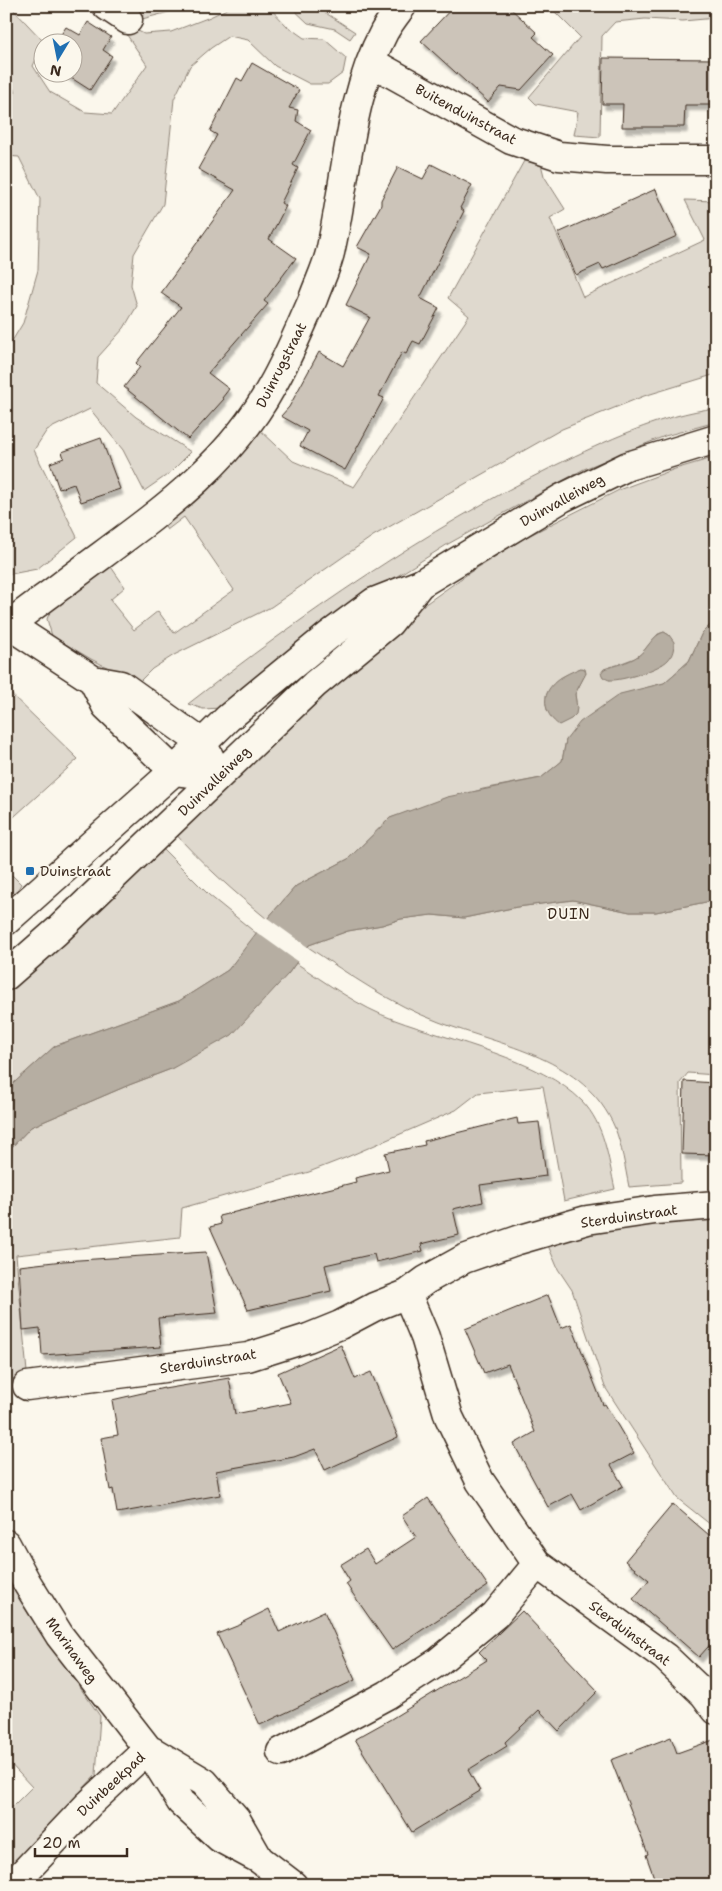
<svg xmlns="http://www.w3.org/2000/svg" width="722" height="1891" font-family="'Shantell Sans',sans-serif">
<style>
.green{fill:#dfd9ce;stroke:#8d8276;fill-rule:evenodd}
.water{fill:#b6aea2;stroke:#85796d}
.pier{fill:#fbf7ec}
.building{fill:#ccc4b9;stroke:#3b2a1e;filter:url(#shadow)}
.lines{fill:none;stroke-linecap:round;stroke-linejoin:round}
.minor-casing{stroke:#3b2a1e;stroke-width:31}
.minor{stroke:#fbf7ec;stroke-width:28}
.poi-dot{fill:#1f6fb2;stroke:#fbf7ec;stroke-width:2}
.labels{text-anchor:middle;stroke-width:4;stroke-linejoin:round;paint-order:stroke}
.street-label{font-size:14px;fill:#3b2a1e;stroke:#fbf7ec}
.poi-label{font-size:14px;fill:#3b2a1e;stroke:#fbf7ec;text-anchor:start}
.neighbourhood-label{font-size:15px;letter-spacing:1px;fill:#3b2a1e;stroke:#fbf7ec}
</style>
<defs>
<filter id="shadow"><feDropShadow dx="3" dy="5.5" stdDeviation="1" flood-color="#0004"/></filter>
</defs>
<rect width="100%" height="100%" fill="#fbf7ec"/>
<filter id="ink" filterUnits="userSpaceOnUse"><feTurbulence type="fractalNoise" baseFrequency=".02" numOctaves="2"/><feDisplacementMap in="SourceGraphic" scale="10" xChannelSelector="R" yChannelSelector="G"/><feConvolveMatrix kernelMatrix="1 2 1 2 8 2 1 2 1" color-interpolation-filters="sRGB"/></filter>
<g filter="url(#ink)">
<!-- green -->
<path class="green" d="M6,6H10L44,42L33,66L50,92L85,112L112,114L147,65L127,35L130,27L144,34L171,32L210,17L233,6H268L287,26L304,38L324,39L346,58L343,73L328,84H310L275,66L248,40L229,36L211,48L190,66L174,99L163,204L134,254L131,285L137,306L124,328L98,357L96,383L136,417L191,452L170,473L144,491L123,450L90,409L47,430L34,450L77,537L37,569L11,574L6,578V351L23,323L38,270L40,199L19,157L6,156V100L16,92L6,80Z
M149,6H192L142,19L145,8Z
M290,6H315L355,32L350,39L335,29L308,23Z
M549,6H716V18L683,21L645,19L615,22L602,36L600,137L574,135L578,112L536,104L529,97L580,37Z
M524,161L541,164L544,176L565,209L550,218L583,297L705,240L685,200L716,201V374L644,396L562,429L373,536L271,607L174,655L152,669L138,683L91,659L52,636L47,619L51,609L109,564L125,587L110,600L134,630L158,611L174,633L234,590L184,517L167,530L163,524L258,428L293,461L354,487L469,316L448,298Z
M716,408V422L665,436L584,469L448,544L372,592L221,708L203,709L188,704C304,614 424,531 556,465C606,441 660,415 716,408Z
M716,457V619L702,633L689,661L664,683L620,695L566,740L562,761L541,778L483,789L390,818L348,859L296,886L267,919C234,892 201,863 173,831L386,632L469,573L526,537L621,489L675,469ZM664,632L669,635L663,664L639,674L609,680L619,664L635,658L641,654L658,634ZM581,668L586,673L575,694L576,702L547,710L546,695L560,678Z
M6,689L78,759L6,824Z
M158,844L209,895L257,934L228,970L179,1001L55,1046L6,1090V985Z
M12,875L21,884L6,910V879Z
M573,900L630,912H656L716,900V1075L688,1073L680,1083L681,1183L629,1187C625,1167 622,1146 615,1128C585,1057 502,1046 439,1022C391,1004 350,975 308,947L309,945L348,931L382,925L401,919L431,915L464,918L517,907Z
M296,963C328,984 359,1007 395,1020C449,1040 542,1060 582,1101C605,1125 608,1158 615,1189L564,1201L543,1086L478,1093L456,1110L345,1158L309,1172L182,1208L180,1237L16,1255L27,1372L6,1382V1153L31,1127L129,1085L171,1069L288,974Z
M716,1218V1529L677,1498L605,1387L572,1290L558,1269L547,1243L619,1227Z
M6,1576L29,1615L100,1716L96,1775L6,1871V1813L32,1787L6,1759Z"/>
<!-- water -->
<path class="water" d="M716,619V900L656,912H630L573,900L517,907L464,918L432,915L401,919L382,925L348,931L309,945L288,974L232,1035L171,1069L129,1085L31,1127L6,1153V1090L55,1046L179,1001L228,970L267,919L296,886L348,859L390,818L447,797L541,778L562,761L566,740L580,722L620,694L664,683L689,661L702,633Z
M664,632L669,635L674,642C674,648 673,655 668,660C660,669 622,681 610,680C608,680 605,678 603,677L601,673L604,669C615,665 628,663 638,656C648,649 652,635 664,632Z
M581,668L585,669L586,673L575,694L577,708L576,714L571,719L559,725C552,720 548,714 546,706C542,685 565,674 581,668Z"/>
<!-- pier -->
<path class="pier" d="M266,917L309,948L298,962L256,932Z"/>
<!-- building -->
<path class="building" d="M454,6H508L537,33L533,37L553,55L521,90L501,87L488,102L421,41Z
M88,22L111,37L103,50L112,56L90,90L62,72H72V42H56L66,27L80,35Z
M603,58L716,59V105H685L684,127H622L623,104H602Z
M252,63L299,90L289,108L298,110L296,121L311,130L293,165L298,168L281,203L286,206L269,239L296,258L264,301L268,304L208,373L229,389L222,398L224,399L188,439L124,387L140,367L136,363L181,307L161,293L235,190L198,169L217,135L210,131L237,78L242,81Z
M431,164L472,185L460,208L464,211L420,298L439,308L420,344L413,341L406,354L402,352L379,396L384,398L345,470L300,446L308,431L281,416L289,407L319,352L343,366L370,317L346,305L371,254L357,247L381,205V200L398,167L423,179Z
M656,189L658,195L677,236L603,269L600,264L576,275L558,233Z
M101,438L120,489L81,502L74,484L59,489L50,463L64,458L62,452Z
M684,1081L715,1083L714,1106H716V1155L682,1154Z
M517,1118L518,1124L539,1122L546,1176L480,1185L483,1202L453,1209L459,1235L421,1244L423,1251L376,1262L374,1254L325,1265L331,1291L248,1310L210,1227L221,1224L219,1216L356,1182L355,1178L389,1170L385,1153L425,1145L424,1141Z
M206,1252L217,1313L158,1318L161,1347L42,1355L40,1328L23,1330L19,1266L63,1261Z
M548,1295L561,1328L571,1324L603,1405L605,1404L634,1453L611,1465L623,1486L581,1510L572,1494L548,1507L514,1444L535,1432L508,1364L484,1373L465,1329Z
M341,1345L355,1379L371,1372L398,1437L325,1470L315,1449L294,1457L216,1471L220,1495L117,1513L113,1489L110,1490L101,1438L118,1435L112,1400L164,1388V1389L229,1378L235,1414L291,1403L278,1373Z
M428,1498L488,1586L392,1650L346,1584L350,1581L340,1565L366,1549L375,1564L416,1537L402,1516Z
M673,1504L716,1541V1638L699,1657L633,1599L649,1580L625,1561Z
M269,1609L279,1632L324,1611L355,1680L260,1725L217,1634L242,1624L241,1623Z
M522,1611L598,1691L559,1731L539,1710L505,1742L507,1746L468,1770L480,1791L412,1832L355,1739L391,1719L487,1660L479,1652Z
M671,1737L677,1753L716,1739V1885H676L674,1877L656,1883L646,1855L648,1854L611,1760Z"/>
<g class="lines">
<!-- minor casing -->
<g class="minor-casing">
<path id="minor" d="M107,6L128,20
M371,62L511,140L559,156L607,160H716
M6,623L93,680L121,685L202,743L211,760
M6,628C22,613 41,601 58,588C137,527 223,476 272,386C288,358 300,328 313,299C319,282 328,265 331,248C347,176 349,98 384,32C389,23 396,14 402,6
M93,680L106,706L174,771L192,773
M6,921L174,771L228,718L328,636L374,602L420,584L562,498L628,466L716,439
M6,976L56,932L315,684L389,623L420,584
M407,1294L425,1337L449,1417L480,1481L537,1564L665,1657L704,1694L716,1710
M27,1386L248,1357L308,1338L340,1325L374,1307L407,1294L426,1280L464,1259L518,1240L587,1220L655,1210L716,1205
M6,1544L27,1583L60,1636L148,1749L181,1802L220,1838L259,1859L293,1885
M152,1751L204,1782L236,1819L259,1859
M281,1752L387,1695L438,1662L495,1615L537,1564
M12,1885L88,1805L148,1749"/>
</g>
<!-- minor -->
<use href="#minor" class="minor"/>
</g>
</g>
<!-- markers -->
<rect class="poi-dot" x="25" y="866" width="10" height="10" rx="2.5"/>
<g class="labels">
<!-- street labels -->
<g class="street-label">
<text transform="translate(466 114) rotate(28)" y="5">Buitenduinstraat</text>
<text transform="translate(281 365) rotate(-63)" y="5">Duinrugstraat</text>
<text transform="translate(562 500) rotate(-29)" y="5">Duinvalleiweg</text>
<text transform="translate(214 781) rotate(-44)" y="5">Duinvalleiweg</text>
<text transform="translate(629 1216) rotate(-8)" y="5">Sterduinstraat</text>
<text transform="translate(208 1361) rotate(-9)" y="5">Sterduinstraat</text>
<text transform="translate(630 1633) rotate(37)" y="5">Sterduinstraat</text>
<text transform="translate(72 1650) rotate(54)" y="5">Marinaweg</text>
<text transform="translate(111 1784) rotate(-43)" y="5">Duinbeekpad</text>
</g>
<!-- poi labels -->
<g class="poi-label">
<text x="40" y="876">Duinstraat</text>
</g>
<!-- neighbourhood labels -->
<g class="neighbourhood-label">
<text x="569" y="919">DUIN</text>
</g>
</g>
<!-- margin -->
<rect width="722" height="1891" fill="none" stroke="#fbf7ec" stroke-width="25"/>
<rect x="12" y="12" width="697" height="1866" fill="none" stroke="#3b2a1e" stroke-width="2" filter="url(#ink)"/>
<!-- north arrow -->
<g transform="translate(58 58) rotate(190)"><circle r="24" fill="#fbf7ec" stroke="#aea59a"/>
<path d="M0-4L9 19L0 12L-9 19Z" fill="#1f6fb2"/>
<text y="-8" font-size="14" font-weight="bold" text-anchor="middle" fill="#3b2a1e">N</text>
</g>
<!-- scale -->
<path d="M35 1848v8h92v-8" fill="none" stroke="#3b2a1e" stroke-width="2.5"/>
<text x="42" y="1848" font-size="15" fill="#3b2a1e" stroke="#fbf7ec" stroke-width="4" paint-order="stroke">20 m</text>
</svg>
